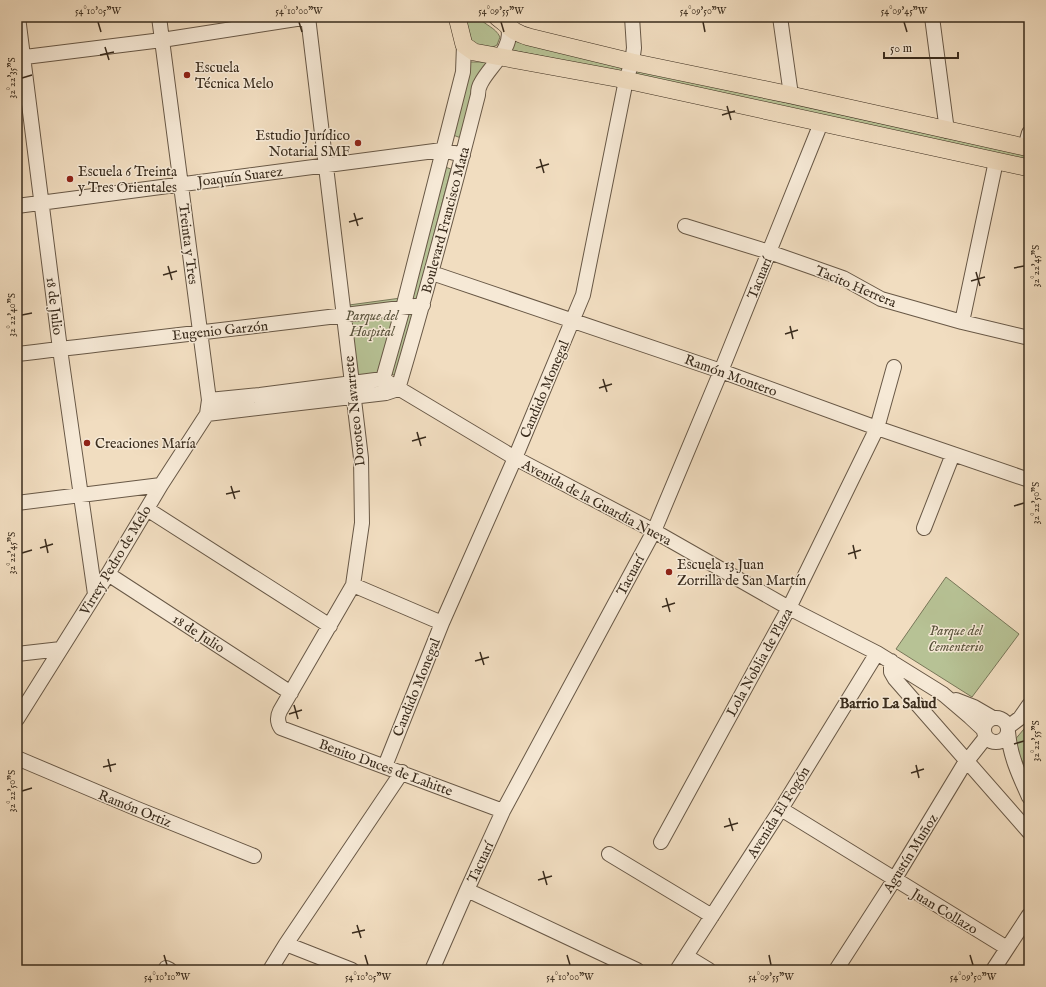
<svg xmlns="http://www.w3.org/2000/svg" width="1046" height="987" font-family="'IM FELL English',serif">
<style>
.green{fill:#b7c295;stroke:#787759}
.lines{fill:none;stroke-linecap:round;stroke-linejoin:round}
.minor-casing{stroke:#685846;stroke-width:16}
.major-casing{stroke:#3a2c1d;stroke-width:18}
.minor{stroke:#f6e9d6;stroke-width:14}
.major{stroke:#f1ddc0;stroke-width:17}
.ticks{fill:none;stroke:#3a2c1d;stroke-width:1.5}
.poi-dot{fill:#8f2418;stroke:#f6e9d6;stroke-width:1.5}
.labels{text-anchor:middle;stroke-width:3;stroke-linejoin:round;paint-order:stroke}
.poi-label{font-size:14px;fill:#3a2c1d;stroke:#f6e9d6;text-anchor:start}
.street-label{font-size:14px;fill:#3a2c1d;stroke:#f6e9d6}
.park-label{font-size:14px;font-style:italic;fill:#59523b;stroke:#f6e9d6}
.neighbourhood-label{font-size:15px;font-weight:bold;fill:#3a2c1d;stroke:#f6e9d6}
.neatline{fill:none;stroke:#3a2c1d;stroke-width:1.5}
.ticks-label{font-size:10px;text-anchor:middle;fill:#3a2c1d}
</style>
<rect width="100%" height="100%" fill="#f1ddc0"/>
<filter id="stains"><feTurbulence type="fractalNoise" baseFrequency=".005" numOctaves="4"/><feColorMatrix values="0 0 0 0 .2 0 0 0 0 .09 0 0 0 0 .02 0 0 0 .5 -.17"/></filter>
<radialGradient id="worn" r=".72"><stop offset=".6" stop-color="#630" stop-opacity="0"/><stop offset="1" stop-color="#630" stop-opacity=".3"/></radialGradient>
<!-- green -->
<path class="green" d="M465,17H478C486,26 495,27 500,37L497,45L491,48L471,43Z
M513,39L623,65L622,72L511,50Z
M468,62H491L461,138L453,135Z
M637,70L1029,156V163L636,76Z
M445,167L451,169L397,376L391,374Z
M401,298L379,374L358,376L349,305Z
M946,577L1019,634L972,697L896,649Z
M1029,723V775L1013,742Z"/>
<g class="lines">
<!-- minor casing -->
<g class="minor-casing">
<path id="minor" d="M18,17L60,349L95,594
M308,17L361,458L362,523L353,585L280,711C277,717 277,722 281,728L503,811
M780,17L791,95
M932,17L947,131
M17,58L162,40L309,17
M1025,147L1029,133
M17,206L442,150L463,155
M685,226L769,252L843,278L881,299L962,322L1029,338
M432,273L721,371L877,428L1029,480
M962,322L996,161
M17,354C152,338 288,323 423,305
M383,379L403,308L463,72L464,45
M398,389C427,291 453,193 478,95C478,91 479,86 481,83C489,67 514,48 508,28
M209,400L260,395L383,379L515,458L654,531L789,608L877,653L943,694L970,717L984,730
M207,414L386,393L398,389
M17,503L161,485
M147,509L330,626
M924,528L953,454
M108,574L291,693
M353,585L442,623
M17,654L61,649
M891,661V672L895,679L1029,832
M956,700L974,707L993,718
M984 730a12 12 0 1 1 24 0a12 12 0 1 1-24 0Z
M17,719L108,574L161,485L207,414L209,400L159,17
M1008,727L1020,718L1029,705
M1008,732C1010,756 1019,775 1029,797
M17,758L135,808L254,856
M385,766L442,623L515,458L583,295L626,80L632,62L634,48L632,17
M781,809L1007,948
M661,842L789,608L877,428L894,367
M609,854L712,916
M467,890L637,970
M286,944L352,970
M686,956L709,970
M166,968L170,970
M270,970L286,944L402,772
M432,970L467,890L503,811L654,531L721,371L821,123
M677,970L781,809L877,653
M836,970L894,880L963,766L986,737
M993,970L1029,915"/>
</g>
<!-- major casing -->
<g class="major-casing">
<path id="major" d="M457,17L464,45L474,52L626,80L1029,168
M497,17C510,27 512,32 529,37L632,62L791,95L1029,148"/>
</g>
<!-- minor -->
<use href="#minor" class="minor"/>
<!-- major -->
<use href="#major" class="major"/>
</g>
<!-- ticks -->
<path class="ticks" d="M98,22L101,32M299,22L302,32M501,22L504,32M703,22L705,32M904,22L907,32M105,47L109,60M100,55L114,52M22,78L32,75M727,106L731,120M722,115L735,111M540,159L544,173M536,168L549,164M354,213L358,226M349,222L363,218M168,266L172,280M1014,268L1024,266M976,272L980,286M163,275L177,271M971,281L985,277M22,315L32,313M790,326L793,339M785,334L798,330M603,379L607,392M599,388L612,384M417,432L421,446M412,441L426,437M231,486L235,499M226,494L240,491M1014,506L1024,503M45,539L48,553M853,545L856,559M40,548L53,544M22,553L32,550M848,554L861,550M666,598L670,612M662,607L675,603M480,652L484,665M475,661L489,657M294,705L298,719M289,714L302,710M1014,744L1024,741M108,759L111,772M916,765L919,778M103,767L116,764M911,773L924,769M22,791L32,788M729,818L733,831M724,827L738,823M543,871L547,885M538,880L552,876M357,925L361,938M352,933L365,930M164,955L167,965M365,955L368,965M567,955L570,965M769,955L771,965M970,955L973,965"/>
<!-- markers -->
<g class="poi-dot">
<circle cx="187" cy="75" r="4"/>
<circle cx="358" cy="143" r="4"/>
<circle cx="70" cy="179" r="4"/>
<circle cx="87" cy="443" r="4"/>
<circle cx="669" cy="572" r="4"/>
</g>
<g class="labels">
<!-- poi labels -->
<g class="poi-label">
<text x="195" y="72">Escuela<tspan x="195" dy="16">Técnica Melo</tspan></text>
<text x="350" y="140" text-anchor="end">Estudio Jurídico<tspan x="350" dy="16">Notarial SMF</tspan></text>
<text x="78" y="176">Escuela 6 Treinta<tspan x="78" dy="16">y Tres Orientales</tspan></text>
<text x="95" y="448">Creaciones María</text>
<text x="677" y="569">Escuela 13 Juan<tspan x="677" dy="16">Zorrilla de San Martín</tspan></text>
</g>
<!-- street labels -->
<g class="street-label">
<text transform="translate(240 176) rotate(-7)" y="5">Joaquín Suarez</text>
<text transform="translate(445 220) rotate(-75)" y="5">Boulevard Francisco Mata</text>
<text transform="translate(189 244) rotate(83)" y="5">Treinta y Tres</text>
<text transform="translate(759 278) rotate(-68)" y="5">Tacuarí</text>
<text transform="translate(856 286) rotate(23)" y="5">Tacito Herrera</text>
<text transform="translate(55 306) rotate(83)" y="5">18 de Julio</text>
<text transform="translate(220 330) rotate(-6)" y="5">Eugenio Garzón</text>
<text transform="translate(731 375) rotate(20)" y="5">Ramón Montero</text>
<text transform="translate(544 389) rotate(-67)" y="5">Candido Monegal</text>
<text transform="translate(354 411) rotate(-96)" y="5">Doroteo Navarrete</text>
<text transform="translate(597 502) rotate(28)" y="5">Avenida de la Guardia Nueva</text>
<text transform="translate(115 560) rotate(-59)" y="5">Virrey Pedro de Melo</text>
<text transform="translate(630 575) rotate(-62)" y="5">Tacuarí</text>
<text transform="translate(199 633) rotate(33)" y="5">18 de Julio</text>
<text transform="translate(759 662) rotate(-61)" y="5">Lola Noblia de Plaza</text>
<text transform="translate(416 687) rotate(-68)" y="5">Candido Monegal</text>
<text transform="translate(386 767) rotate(20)" y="5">Benito Duces de Lahitte</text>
<text transform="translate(135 808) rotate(22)" y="5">Ramón Ortiz</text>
<text transform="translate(778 812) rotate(-58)" y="5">Avenida El Fogón</text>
<text transform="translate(910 853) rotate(-58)" y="5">Agustín Muñoz</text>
<text transform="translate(480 862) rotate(-65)" y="5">Tacuarí</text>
<text transform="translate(945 911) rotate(31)" y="5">Juan Collazo</text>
</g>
<!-- park labels -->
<g class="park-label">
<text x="372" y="320">Parque del<tspan x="372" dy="16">Hospital</tspan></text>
<text x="956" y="635">Parque del<tspan x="956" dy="16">Cementerio</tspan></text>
</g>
<!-- neighbourhood labels -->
<g class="neighbourhood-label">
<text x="888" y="708">Barrio La Salud</text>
</g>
</g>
<!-- margin -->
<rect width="1046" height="987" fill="none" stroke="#f1ddc0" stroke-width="44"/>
<!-- scale -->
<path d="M884 52v6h74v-6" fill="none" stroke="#3a2c1d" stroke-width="2"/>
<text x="890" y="52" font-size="12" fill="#3a2c1d" stroke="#f6e9d6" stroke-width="3" paint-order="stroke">50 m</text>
<rect x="22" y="22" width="1002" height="943" class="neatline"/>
<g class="ticks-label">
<text x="98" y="14">54°10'05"W</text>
<text x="299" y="14">54°10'00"W</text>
<text x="501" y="14">54°09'55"W</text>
<text x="703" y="14">54°09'50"W</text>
<text x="904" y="14">54°09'45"W</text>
<text transform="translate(11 78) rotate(-90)" y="4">32°22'35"S</text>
<text transform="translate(1035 266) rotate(-90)" y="4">32°22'45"S</text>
<text transform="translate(11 315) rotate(-90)" y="4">32°22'40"S</text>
<text transform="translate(1035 503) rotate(-90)" y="4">32°22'50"S</text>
<text transform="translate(11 553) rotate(-90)" y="4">32°22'45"S</text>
<text transform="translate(1035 741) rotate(-90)" y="4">32°22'55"S</text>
<text transform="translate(11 791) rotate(-90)" y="4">32°22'50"S</text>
<text x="167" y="980">54°10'10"W</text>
<text x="368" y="980">54°10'05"W</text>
<text x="570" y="980">54°10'00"W</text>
<text x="771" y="980">54°09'55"W</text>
<text x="973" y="980">54°09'50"W</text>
</g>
<rect width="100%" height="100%" filter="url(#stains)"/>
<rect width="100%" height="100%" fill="url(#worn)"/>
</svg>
